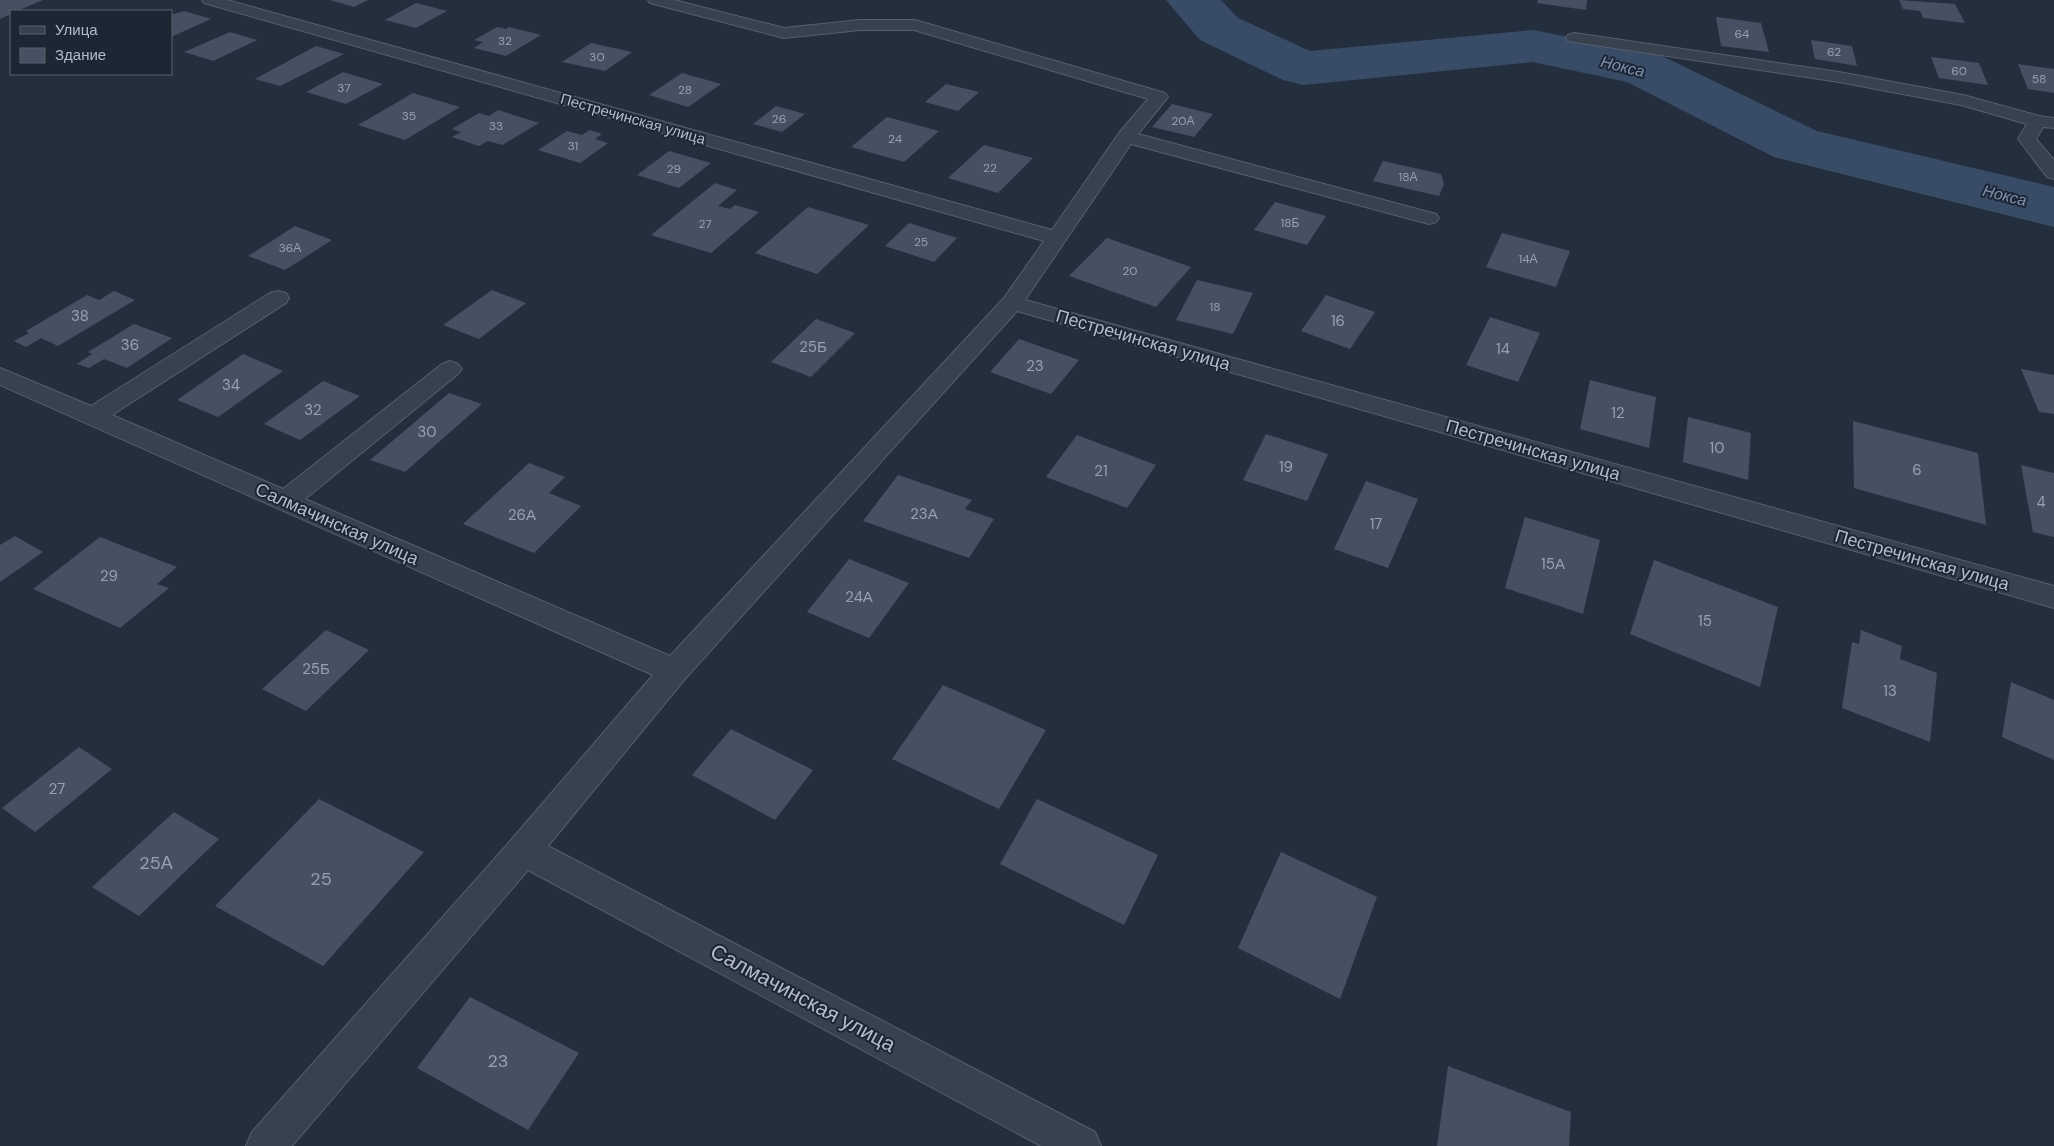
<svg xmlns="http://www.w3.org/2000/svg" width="2054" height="1146" font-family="'DM Sans',sans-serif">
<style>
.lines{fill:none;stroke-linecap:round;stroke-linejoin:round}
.river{fill:#394c67;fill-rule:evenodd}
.building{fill:#455162}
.minor-casing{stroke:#565f6c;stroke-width:2}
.minor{fill:#38414e;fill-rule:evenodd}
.labels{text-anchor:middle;stroke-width:4;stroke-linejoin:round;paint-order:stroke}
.far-number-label{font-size:12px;fill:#98a1af}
.far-street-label{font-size:15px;fill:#b4bcc9;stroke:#1d2633}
.number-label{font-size:15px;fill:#98a1af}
.far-water-label{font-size:16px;font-style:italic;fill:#7c92b1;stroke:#1d2633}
.street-label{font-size:18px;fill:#b4bcc9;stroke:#1d2633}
.near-number-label{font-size:18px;fill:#98a1af}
.near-street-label{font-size:21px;fill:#b4bcc9;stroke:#1d2633}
</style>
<rect width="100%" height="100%" fill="#242f3e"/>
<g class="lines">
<!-- river -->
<path class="river" d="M1166,0H1221L1238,18L1310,51L1533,30L1644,52L1664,57L1817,131L2054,187V227L1774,157L1627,82L1533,62L1303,85L1283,80L1200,40Z"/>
</g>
<!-- building -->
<path class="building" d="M0,0H43L17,11H11V14L0,19Z
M330,0H368L354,7Z
M1538,0H1587L1586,10L1537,3Z
M1899,0L1955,4L1965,23L1923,18L1920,11L1903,9Z
M416,3L447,11L416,28L385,20Z
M184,11L211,19L171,37V15Z
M1716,17L1761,23L1769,52L1721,46Z
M497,27L506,29L509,27L541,35L506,56L474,48L483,42L474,40Z
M230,32L257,40L213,61L184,52Z
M1811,40L1852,46L1857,66L1815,59Z
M591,43L632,52L605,71L562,62Z
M316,46L344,54L280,86L255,79Z
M1931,57L1979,63L1988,85L1939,78Z
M2018,64L2054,69V93L2028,89Z
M343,72L383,84L346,104L306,92Z
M682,73L721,84L688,107L649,95Z
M946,84L979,92L958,111L925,102Z
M413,93L460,107L405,140L358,125Z
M1172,104L1213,114L1194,137L1152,127Z
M776,106L805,114L782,132L753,124Z
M498,110L539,123L502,145L488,141L479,146L452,137L461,132L452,129L479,113L489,116Z
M887,117L939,131L904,162L851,147Z
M590,130L602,134L595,139L608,143L580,163L538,150L567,131L582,135Z
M984,145L1033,158L998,193L948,178Z
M669,151L711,163L679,188L637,175Z
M1383,161L1441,174L1444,184L1439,196L1373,181Z
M715,183L737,190L718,206L730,209L735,205L759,212L711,253L651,235Z
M1275,202L1326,216L1307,245L1254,230Z
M808,207L869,225L817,274L755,253Z
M909,223L957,238L934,262L885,246Z
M295,226L332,240L285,270L248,256Z
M1502,233L1570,251L1556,287L1486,267Z
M1107,238L1191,267L1156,307L1069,276Z
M1197,280L1253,293L1233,334L1176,320Z
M492,290L526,303L479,339L443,325Z
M114,291L135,300L58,346L41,338L26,347L14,341L29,333L26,331L87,295L99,300Z
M1326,295L1375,312L1350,349L1301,331Z
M1490,317L1540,333L1518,382L1466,365Z
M816,319L855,333L811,377L771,362Z
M134,324L172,338L127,368L104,359L89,368L77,364L92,354L88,352Z
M1019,339L1079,360L1051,394L990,372Z
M243,354L283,371L218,417L177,400Z
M2021,369L2054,375V414L2039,412Z
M1590,380L1656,397L1649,448L1580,429Z
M323,381L360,396L300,440L264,424Z
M449,393L482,404L405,472L370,460Z
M1688,417L1751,433L1748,480L1683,462Z
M1853,421L1978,453L1986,525L1854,488Z
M1266,434L1328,454L1307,501L1243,480Z
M1077,435L1156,465L1127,508L1046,477Z
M529,463L565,477L549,493L581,506L534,553L463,524Z
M2021,465L2054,473V537L2033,532Z
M898,475L972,500L965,509L994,519L969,558L863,521Z
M1366,481L1418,499L1388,568L1334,549Z
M1525,517L1600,540L1583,614L1505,588Z
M15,536L43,552L0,582V545Z
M100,537L177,567L157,584L169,588L120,628L33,589Z
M849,559L909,583L869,638L807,612Z
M1654,560L1778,607L1760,687L1630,634Z
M326,630L369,650L306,711L262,689Z
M1861,630L1902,646L1900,659L1937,673L1930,742L1842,708L1852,642L1859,644Z
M2011,682L2054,700V760L2002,737Z
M943,685L1046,730L999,809L892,759Z
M731,729L813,770L775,820L692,775Z
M79,747L112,769L35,832L2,808Z
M319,799L424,852L323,966L215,906Z
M1037,799L1158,855L1124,925L1000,864Z
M174,812L219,839L139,916L92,887Z
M1281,852L1377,897L1340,999L1238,948Z
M470,997L579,1053L528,1130L417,1068Z
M1448,1066L1571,1112L1569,1146H1437Z"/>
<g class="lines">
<!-- minor casing -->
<g class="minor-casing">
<path id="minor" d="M202,0H227L1052,230L1119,133L1148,99L914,30H860L784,38L650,3L648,0H674L784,28L860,20H915L1165,93L1168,97L1138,134L1436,214L1439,218L1436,222L1429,224L1131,144L1025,300L2054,586V608L1017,311L684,680L548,846L1095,1132L1101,1146H1041L528,870L292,1146H246L252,1132L512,839L653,675L0,385V368L91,406L270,293L278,291L286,293L289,298L286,303L112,415L283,489L442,364L450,361L458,364L462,369L458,374L305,499L670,656L1004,298L1044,241L204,3Z
M1574,33L1839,72L1963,95L2039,116L2054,118V128L2043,127L2036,139L2054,160V179L2047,177L2018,139L2027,124L1961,105L1839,82L1568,41L1566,38L1568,35Z"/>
</g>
<!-- minor -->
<use href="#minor" class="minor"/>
</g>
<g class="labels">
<!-- far-number labels -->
<g class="far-number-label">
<text x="1742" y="38">64</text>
<text x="505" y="45">32</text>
<text x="1834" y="56">62</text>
<text x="597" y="61">30</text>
<text x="1959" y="75">60</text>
<text x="2039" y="83">58</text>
<text x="344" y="92">37</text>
<text x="685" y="94">28</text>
<text x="409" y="120">35</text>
<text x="779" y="123">26</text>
<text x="1183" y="125">20А</text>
<text x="496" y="130">33</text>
<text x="895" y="143">24</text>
<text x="573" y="150">31</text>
<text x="990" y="172">22</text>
<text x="674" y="173">29</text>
<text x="1408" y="181">18А</text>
<text x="1290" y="227">18Б</text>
<text x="705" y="228">27</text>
<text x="921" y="246">25</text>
<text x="290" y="252">36А</text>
<text x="1528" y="263">14А</text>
<text x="1130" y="275">20</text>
<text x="1215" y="311">18</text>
</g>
<!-- far-street labels -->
<g class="far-street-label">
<text transform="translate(633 119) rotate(16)" y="5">Пестречинская улица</text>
</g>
<!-- number labels -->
<g class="number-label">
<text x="80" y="321">38</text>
<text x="1338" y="326">16</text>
<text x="130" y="350">36</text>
<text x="813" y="352">25Б</text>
<text x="1503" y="354">14</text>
<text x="1035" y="371">23</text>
<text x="231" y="390">34</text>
<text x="313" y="415">32</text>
<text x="1618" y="418">12</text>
<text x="427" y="437">30</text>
<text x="1717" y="453">10</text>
<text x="1286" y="472">19</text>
<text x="1917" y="475">6</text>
<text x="1101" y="476">21</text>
<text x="2041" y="507">4</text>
<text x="924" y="519">23А</text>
<text x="522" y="520">26А</text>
<text x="1376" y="529">17</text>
<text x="1553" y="569">15А</text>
<text x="109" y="581">29</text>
<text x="859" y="602">24А</text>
<text x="1705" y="626">15</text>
<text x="316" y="674">25Б</text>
<text x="1890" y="696">13</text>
<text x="57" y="794">27</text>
</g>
<!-- far-water labels -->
<g class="far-water-label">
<text transform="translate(1623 66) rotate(14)" y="6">Нокса</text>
<text transform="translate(2005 195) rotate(14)" y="6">Нокса</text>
</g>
<!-- street labels -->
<g class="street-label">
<text transform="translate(1143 340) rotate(16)" y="6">Пестречинская улица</text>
<text transform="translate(1533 450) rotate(16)" y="6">Пестречинская улица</text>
<text transform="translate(337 524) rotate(24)" y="6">Салмачинская улица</text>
<text transform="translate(1922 560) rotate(16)" y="6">Пестречинская улица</text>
</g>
<!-- near-number labels -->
<g class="near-number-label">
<text x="156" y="869">25А</text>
<text x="321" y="885">25</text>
<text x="498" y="1067">23</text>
</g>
<!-- near-street labels -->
<g class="near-street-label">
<text transform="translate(803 998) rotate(28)" y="7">Салмачинская улица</text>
</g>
</g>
<!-- legend -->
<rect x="10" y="10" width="162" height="65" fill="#1d2633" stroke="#59626f"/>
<rect x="20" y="26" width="25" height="8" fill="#38414e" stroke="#59626f"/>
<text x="55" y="35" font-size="15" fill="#b4bcc9">Улица</text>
<rect x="20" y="48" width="25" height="15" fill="#455162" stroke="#59626f"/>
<text x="55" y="60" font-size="15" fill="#b4bcc9">Здание</text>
</svg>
